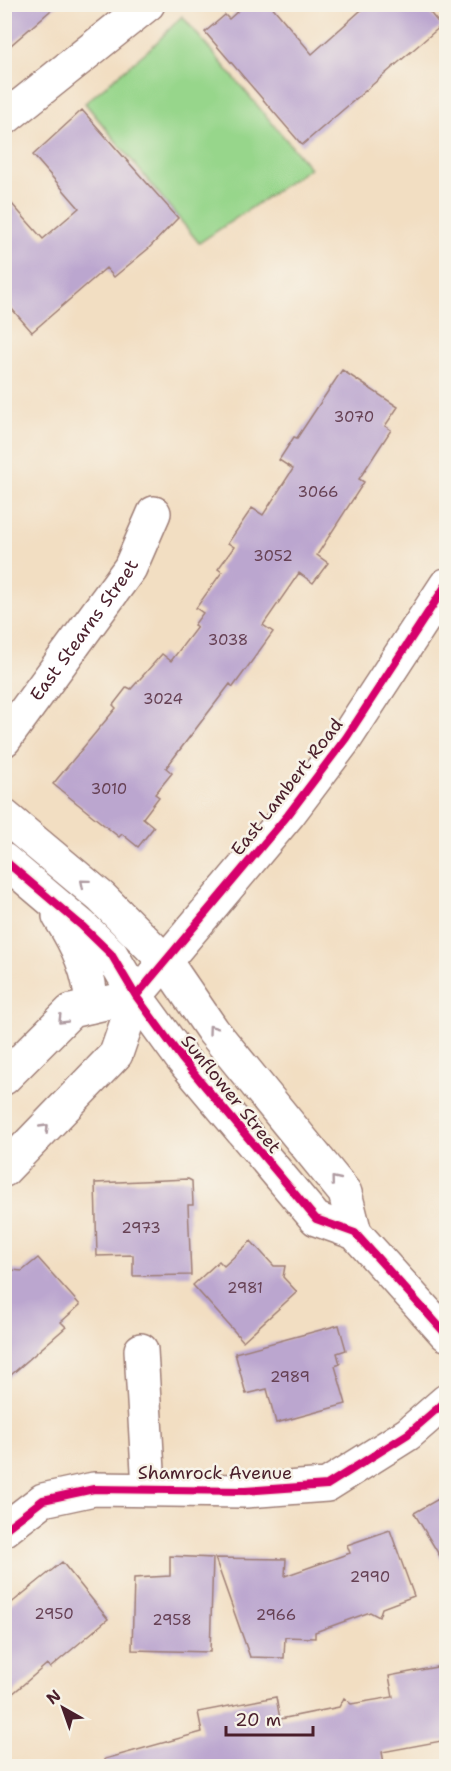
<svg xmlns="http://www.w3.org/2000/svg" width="451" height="1771" font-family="'Shantell Sans',sans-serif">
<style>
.green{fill:#97d68b;stroke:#707a5b;stroke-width:1.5}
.building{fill:#bba6cf}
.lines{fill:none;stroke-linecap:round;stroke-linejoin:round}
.minor-casing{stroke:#9e7e76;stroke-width:36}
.major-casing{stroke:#9e7e76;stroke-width:36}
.minor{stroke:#fff;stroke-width:33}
.major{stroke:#fff;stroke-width:33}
.cycleway-casing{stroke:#f7f3e8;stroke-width:11}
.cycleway{stroke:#d6006c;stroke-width:8}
.oneway{stroke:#ae9aa0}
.labels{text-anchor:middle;stroke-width:5;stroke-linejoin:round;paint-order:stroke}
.number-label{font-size:15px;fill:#664154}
.street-label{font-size:18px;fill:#4a1f2b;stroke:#f7f3e8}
</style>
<rect width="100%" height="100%" fill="#f7f3e8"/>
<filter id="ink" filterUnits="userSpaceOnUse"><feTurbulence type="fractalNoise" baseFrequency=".0167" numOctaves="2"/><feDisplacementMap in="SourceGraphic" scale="12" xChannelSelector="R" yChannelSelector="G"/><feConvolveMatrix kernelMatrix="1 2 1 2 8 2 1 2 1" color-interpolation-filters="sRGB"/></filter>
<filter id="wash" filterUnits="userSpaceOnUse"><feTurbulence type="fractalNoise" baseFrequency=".008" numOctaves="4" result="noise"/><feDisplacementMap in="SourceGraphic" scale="24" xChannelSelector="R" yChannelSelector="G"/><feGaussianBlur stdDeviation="1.35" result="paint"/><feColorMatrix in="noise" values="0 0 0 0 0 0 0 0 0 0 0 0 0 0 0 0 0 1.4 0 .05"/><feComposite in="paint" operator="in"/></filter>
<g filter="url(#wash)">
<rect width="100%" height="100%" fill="#f2dec2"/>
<!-- green -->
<path class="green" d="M182,16L310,168L199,243L85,103L153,46Z"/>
<g id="blocks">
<!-- building -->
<path class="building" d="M4,4H58L4,51Z
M246,4H270L312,54L368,4H423L441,26L302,145L205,32L225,15L229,19Z
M82,110L178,218L148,249L114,277L106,268L32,332L4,300V195L43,239L79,208L33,155Z
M342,370L398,407L385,426L391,430L359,479L364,482L317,555L328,563L313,583L299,573L263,625L273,632L233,687L230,684L166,768L172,773L155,794L159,797L143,818L154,827L138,847L122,834L119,837L53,784L116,708L113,705L127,687L131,689L162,654L171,661L197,627L194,625L203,613L196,608L222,572L218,569L234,547L228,543L252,508L263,515L293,469L279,460L294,437L297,438Z
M188,1179L192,1181L193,1205H188L191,1275L133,1276V1255L97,1256L95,1183Z
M251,1241L274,1266H285L283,1277L297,1292L243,1341L193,1285L219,1261L224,1266Z
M38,1258L80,1305L61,1322L66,1327L4,1381V1285L12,1279V1270L22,1271Z
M339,1325L346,1350L337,1353L340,1364L335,1366L346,1404L276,1423L267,1389L246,1394L235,1353Z
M447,1494V1568L414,1513Z
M390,1530L414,1596L382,1608L379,1617L370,1612L315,1632V1638L285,1637L284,1658L250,1657L215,1558L286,1559L285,1576L350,1553L347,1545Z
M170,1556L213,1558L210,1652L132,1650L134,1578L170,1576Z
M62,1562L108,1619L50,1668L47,1664L4,1701V1609Z
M447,1665V1740L382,1752L384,1763L365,1767H106L105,1759L202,1732L198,1712L276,1697L280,1719L339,1707L344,1698L351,1704L393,1697L389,1676Z"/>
</g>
</g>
<g filter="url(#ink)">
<use href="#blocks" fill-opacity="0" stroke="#9e7e76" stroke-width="1.5"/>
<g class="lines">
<!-- minor casing -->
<g class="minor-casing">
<g id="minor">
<path d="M4,119L148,4"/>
<path id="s1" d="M4,740L130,568L154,513"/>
<path d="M4,816L101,897L165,961L213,1031L345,1193L355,1233"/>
<path d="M4,860L82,926L111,954L136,996L182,1059L316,1219L355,1233L446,1334"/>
<path d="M59,916C76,943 92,974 91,1006"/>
<path d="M141,1350L149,1488"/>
<path d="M4,1530L43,1500L94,1489L245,1491L327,1485L408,1434L446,1401"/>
</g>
</g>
<!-- major casing -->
<g class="major-casing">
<path id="major" d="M4,1078L71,1011L136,996
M4,1170L116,1054L136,996L288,815L346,738L446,585"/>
</g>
<!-- minor -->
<use href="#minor" class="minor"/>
<!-- major -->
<use href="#major" class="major"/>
<!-- cycleway casing -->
<g class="cycleway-casing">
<path id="cycleway" d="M4,860L82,926L111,954L136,996L182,1059L316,1219L355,1233L446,1334
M136,996L288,815L346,738L446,585
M4,1530L43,1500L94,1489L245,1491L327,1485L408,1434L446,1401"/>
</g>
<!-- cycleway -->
<use href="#cycleway" class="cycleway"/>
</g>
<!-- one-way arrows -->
<defs><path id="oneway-chevron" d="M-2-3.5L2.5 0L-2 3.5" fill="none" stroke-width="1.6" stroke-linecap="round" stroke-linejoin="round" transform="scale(1.5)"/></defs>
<g class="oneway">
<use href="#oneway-chevron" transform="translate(84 883) rotate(-140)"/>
<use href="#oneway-chevron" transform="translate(62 1020) rotate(135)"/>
<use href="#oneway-chevron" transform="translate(212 1029) rotate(-126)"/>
<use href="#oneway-chevron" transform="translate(45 1128) rotate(-46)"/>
<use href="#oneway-chevron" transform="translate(335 1180) rotate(-129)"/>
</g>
</g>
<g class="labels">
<!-- number labels -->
<g class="number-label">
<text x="354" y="422">3070</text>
<text x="318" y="497">3066</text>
<text x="273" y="561">3052</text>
<text x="228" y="645">3038</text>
<text x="163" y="704">3024</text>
<text x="109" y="794">3010</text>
<text x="141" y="1233">2973</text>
<text x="245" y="1293">2981</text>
<text x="290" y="1382">2989</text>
<text x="370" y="1582">2990</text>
<text x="54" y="1619">2950</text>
<text x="276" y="1620">2966</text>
<text x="172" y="1625">2958</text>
</g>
<!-- street labels -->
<g class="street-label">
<text dy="6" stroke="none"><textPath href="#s1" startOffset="136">East Stearns Street</textPath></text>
<text transform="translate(287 787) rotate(-52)" y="6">East Lambert Road</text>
<text transform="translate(231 1094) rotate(51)" y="6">Sunflower Street</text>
<text x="215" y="1479">Shamrock Avenue</text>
</g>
</g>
<!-- margin -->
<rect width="451" height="1771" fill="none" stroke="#f7f3e8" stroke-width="24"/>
<!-- north arrow -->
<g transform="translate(63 1708) rotate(320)" stroke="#f7f3e8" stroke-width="4.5" paint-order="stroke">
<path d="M0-4.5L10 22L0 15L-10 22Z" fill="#4a1f2b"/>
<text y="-9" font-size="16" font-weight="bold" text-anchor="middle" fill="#4a1f2b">N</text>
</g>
<!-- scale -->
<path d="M226 1726v9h87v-9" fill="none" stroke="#4a1f2b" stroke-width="3"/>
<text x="235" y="1726" font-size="18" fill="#4a1f2b" stroke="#f7f3e8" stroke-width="4.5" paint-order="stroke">20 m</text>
</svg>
